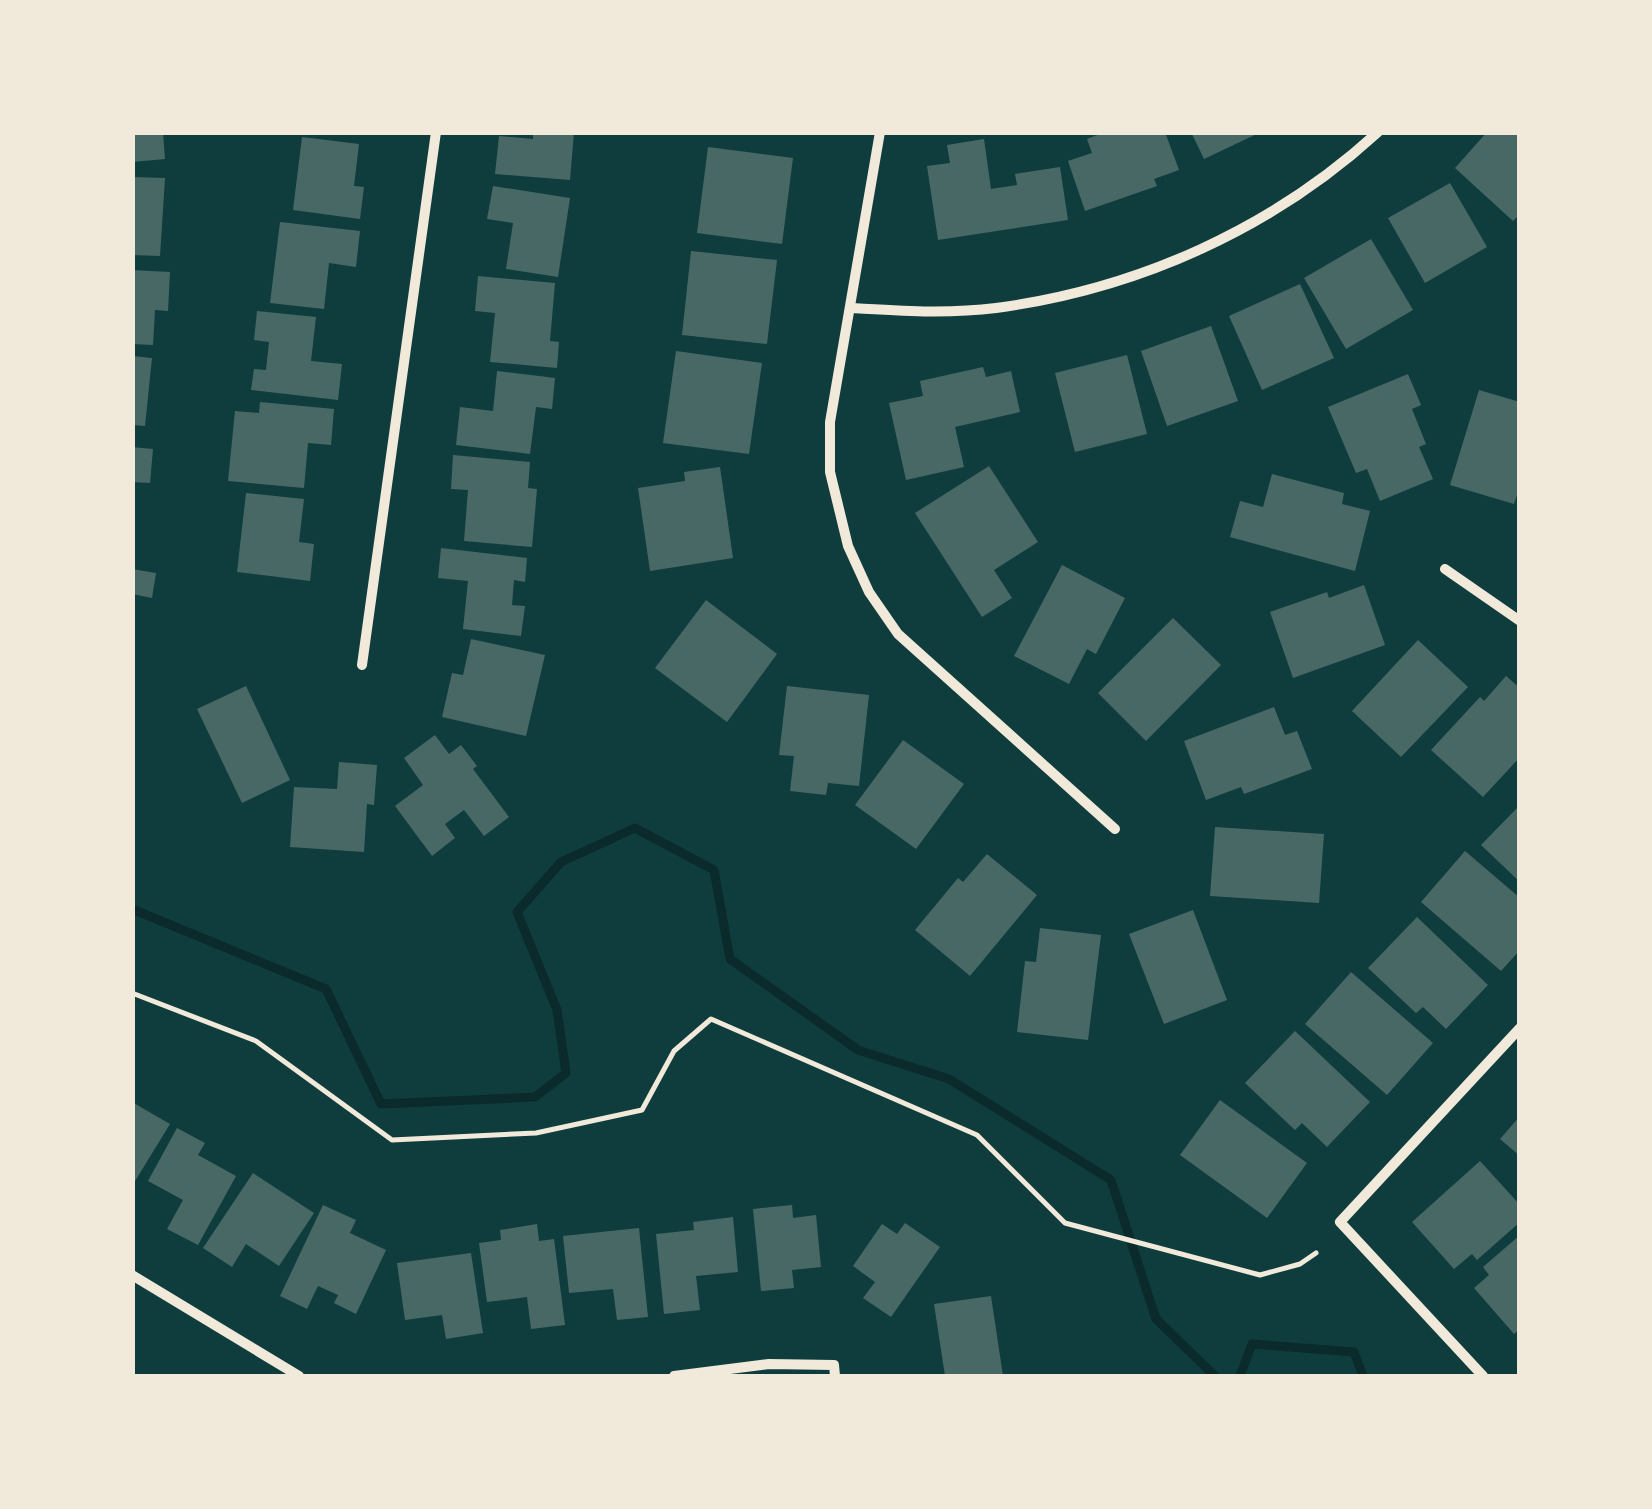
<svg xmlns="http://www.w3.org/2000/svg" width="1652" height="1509" font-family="'PT Sans',sans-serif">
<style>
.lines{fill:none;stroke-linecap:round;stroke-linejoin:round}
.stream{stroke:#0a2a2b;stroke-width:9}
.building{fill:#486865}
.path{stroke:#f1e9da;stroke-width:5}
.minor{stroke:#f1e9da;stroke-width:10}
</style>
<rect width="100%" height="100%" fill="#0f3d3e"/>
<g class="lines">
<!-- stream -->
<path class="stream" d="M132,909L326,989L381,1104L535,1097L566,1073L557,1010L517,912L561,862L635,828L714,870L730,959L858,1050L949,1079L1111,1180L1156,1319L1215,1376
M1240,1376L1252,1344L1354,1352L1363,1376"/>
</g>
<!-- building -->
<path class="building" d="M132,132H163L165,159L132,162Z
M533,132H574L570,180L495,174L499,136L533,139Z
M1105,132H1165L1179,170L1154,179L1157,186L1085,211L1068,161L1092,153L1087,139Z
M1191,132H1261L1204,159Z
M1487,132H1520V214L1513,221L1455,168Z
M302,137L359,144L354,186L364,187L360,219L293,210Z
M984,139L991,189L1017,185L1015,174L1060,167L1068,220L938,240L927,166L950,163L947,145Z
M708,147L793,158L782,244L697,233Z
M132,177L165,178L160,256L132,255Z
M1450,183L1487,247L1425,283L1388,218Z
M493,186L570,198L558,277L506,269L513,223L487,219Z
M280,222L360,231L356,267L329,263L324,309L270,303Z
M1371,239L1413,310L1346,349L1304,278Z
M691,251L777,260L767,344L682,335Z
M132,270L170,272L168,311L155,310L153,345L132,344Z
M478,276L555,283L550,341L559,342L557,368L490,362L495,313L475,311Z
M1300,284L1334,358L1262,390L1229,316Z
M257,311L316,317L311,361L342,364L338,400L251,390L254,369L266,370L269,342L254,340Z
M1211,326L1238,401L1167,426L1141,351Z
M676,351L762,363L749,454L663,443Z
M1127,355L1147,434L1075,452L1055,373Z
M132,356L152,358L145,426L132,425Z
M983,367L986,377L1011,371L1020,412L955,427L964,467L906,480L889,403L923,396L920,381Z
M497,371L555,378L552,409L536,407L530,454L456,445L460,407L493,411Z
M1408,374L1421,405L1412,409L1426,444L1419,447L1433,479L1380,501L1367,469L1356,473L1328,407Z
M1479,390L1520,402V486L1514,504L1450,485Z
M260,402L334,409L331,445L308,443L304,488L228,481L235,411L259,413Z
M132,447L153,449L150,483L132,482Z
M453,455L530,462L528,488L537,489L532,547L464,541L468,490L451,489Z
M989,466L1038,542L994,570L1012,598L982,617L915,513Z
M720,467L733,558L650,571L638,488L685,481L684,472Z
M1272,474L1344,493L1342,504L1370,511L1355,571L1230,537L1240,501L1263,507Z
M246,493L304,499L299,542L314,544L310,581L237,572Z
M441,548L527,558L525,582L514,580L512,605L525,606L521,636L463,629L468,581L438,578Z
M1062,565L1125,598L1096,654L1087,649L1069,684L1014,656Z
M132,569L156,573L152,598L132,594Z
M1364,585L1385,645L1293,678L1270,612L1327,592L1329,598Z
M706,600L777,654L727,722L655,668Z
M1173,618L1221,665L1146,741L1098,693Z
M471,639L545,655L526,736L442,717L452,673L463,675Z
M1418,640L1468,687L1401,757L1352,711Z
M1506,676L1520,688V757L1483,797L1431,750L1480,697L1484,701Z
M246,686L290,780L242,803L197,709Z
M787,686L869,695L859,786L828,783L826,795L790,791L794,756L779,755Z
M1274,707L1285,735L1297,731L1312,769L1244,794L1241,787L1206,800L1184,741Z
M435,735L449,754L461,745L477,766L473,769L509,817L484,836L464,810L445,824L455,838L432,856L395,806L423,785L404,758Z
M903,740L964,784L916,849L855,805Z
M339,762L377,765L374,805L367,804L364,852L290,847L294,787L337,789Z
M1520,805V882L1481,845Z
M1215,827L1324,834L1319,903L1210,896Z
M1465,851L1520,898V950L1501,971L1421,902Z
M987,854L1037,895L970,976L915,930L958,878L963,882Z
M1193,910L1227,1000L1164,1024L1129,934Z
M1417,917L1488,985L1446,1029L1423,1007L1416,1013L1368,968Z
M1040,928L1101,935L1088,1040L1017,1032L1025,961L1036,962Z
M1351,972L1433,1043L1387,1095L1305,1024Z
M1295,1031L1370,1102L1327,1147L1302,1123L1295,1130L1245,1083Z
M1220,1100L1307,1163L1267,1218L1180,1155Z
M132,1102L170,1124L132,1186Z
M1520,1116V1156L1500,1139Z
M177,1128L205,1143L198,1155L236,1176L198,1245L167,1229L183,1200L148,1181Z
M1480,1161L1520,1205V1222L1477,1260L1472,1254L1454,1269L1412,1222Z
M253,1173L314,1213L279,1266L246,1244L232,1267L203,1248Z
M323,1205L356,1220L350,1233L386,1250L356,1314L334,1303L338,1295L318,1286L307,1309L280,1296Z
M792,1205L793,1218L816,1215L821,1267L792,1270L794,1288L761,1291L753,1209Z
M733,1217L738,1272L696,1276L700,1310L664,1314L656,1234L694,1230L693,1222Z
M905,1223L940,1247L891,1317L863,1298L875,1282L853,1266L882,1224L897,1234Z
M537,1224L539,1241L554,1239L565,1325L531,1329L527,1297L487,1302L479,1243L501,1240L500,1230Z
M639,1228L648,1317L617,1320L613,1289L569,1293L563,1236Z
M1520,1235V1329L1514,1334L1474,1288L1489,1275L1483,1267Z
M471,1253L483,1333L446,1339L442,1315L405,1320L397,1263Z
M991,1296L1003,1376H945L934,1304Z"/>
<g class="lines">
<!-- path -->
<path class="path" d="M132,993L256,1041L392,1140L536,1133L642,1110L674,1051L711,1019L977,1135L1065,1223L1260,1275L1300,1264L1316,1253"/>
<!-- minor -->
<path class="minor" d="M880,132L830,422V472L848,546L869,592L898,634L1115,829
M851,308C900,311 948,314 996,308C1138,289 1272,229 1378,132
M1445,569L1520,621
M362,665L436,132
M132,1275L299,1376
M674,1376L769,1364L834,1365L835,1376
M1483,1376L1340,1222L1520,1028"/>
</g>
<!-- border -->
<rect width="1652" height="1509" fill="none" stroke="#f1e9da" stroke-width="270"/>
</svg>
